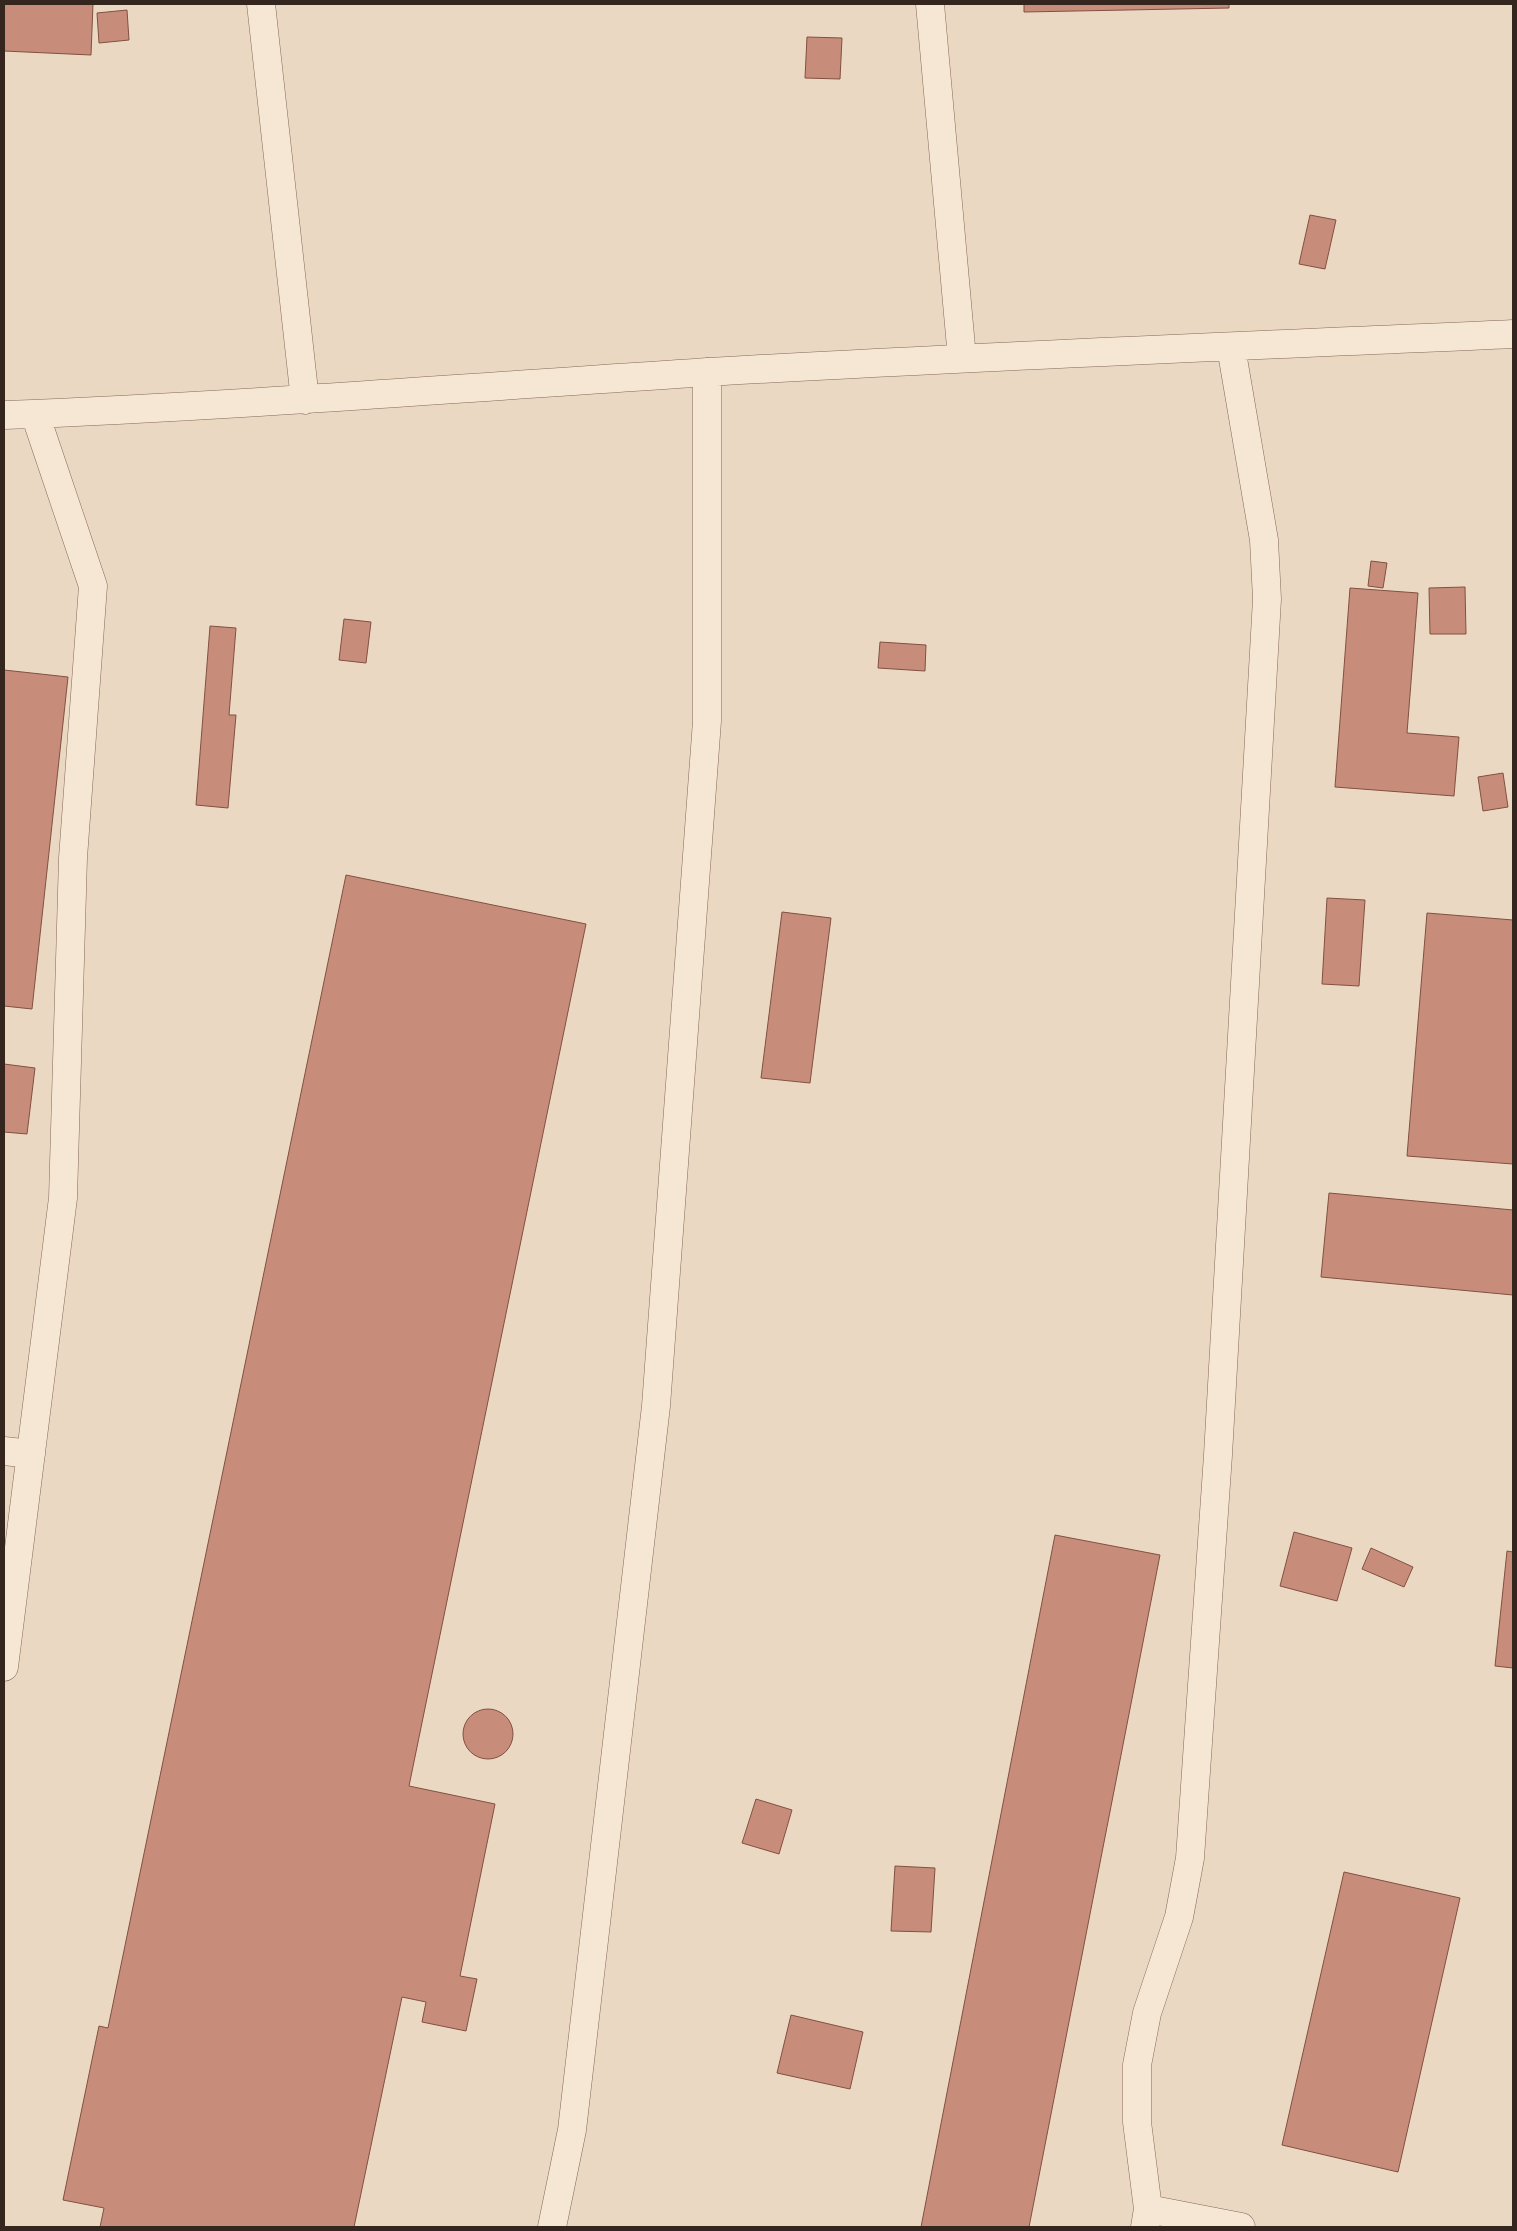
<svg xmlns="http://www.w3.org/2000/svg" width="1517" height="2231" font-family="'Noto Serif',serif">
<style>
.building{fill:#c78d7a;stroke:#815042}
.lines{fill:none;stroke-linecap:round;stroke-linejoin:round}
.minor-casing{stroke:#83695a;stroke-width:29}
.minor{stroke:#f6e6d4;stroke-width:28}
</style>
<rect width="100%" height="100%" fill="#ebd8c2"/>
<!-- building -->
<path class="building" d="M4,4H93L91,55L4,51Z
M1024,4H1229V8L1024,12Z
M127,10L129,40L99,43L97,13Z
M807,37L842,38L840,79L805,78Z
M1310,215L1336,220L1325,269L1299,264Z
M1371,561L1387,563L1383,588L1368,586Z
M1465,587L1466,634H1430L1429,588Z
M1350,588L1418,593L1407,733L1459,737L1454,796L1335,787Z
M344,619L371,622L366,663L339,660Z
M210,626L236,628L229,715H236L228,808L196,805Z
M880,642L926,645L925,671L878,668Z
M4,670L68,677L32,1009L4,1006Z
M1503,773L1508,807L1483,811L1478,777Z
M346,875L586,924L409,1786L495,1804L460,1976L477,1979L466,2031L422,2022L426,2002L402,1997L354,2227H100L104,2208L63,2200L99,2026L108,2028Z
M1327,898L1365,900L1359,986L1322,984Z
M782,912L831,918L810,1083L761,1078Z
M1427,913L1513,920V1164L1407,1156Z
M4,1064L35,1068L27,1134L4,1132Z
M1329,1193L1513,1210V1295L1321,1277Z
M1294,1532L1352,1548L1337,1601L1280,1586Z
M1055,1535L1160,1555L1029,2227H921Z
M1371,1548L1413,1567L1404,1587L1362,1569Z
M1507,1551L1513,1552V1668L1495,1666Z
M463 1734a25 25 0 1 1 50 0a25 25 0 1 1-50 0Z
M756,1799L792,1810L779,1854L742,1843Z
M895,1866L935,1868L931,1932L891,1931Z
M1344,1872L1460,1898L1398,2172L1282,2145Z
M791,2015L863,2032L850,2089L777,2073Z"/>
<g class="lines">
<!-- minor casing -->
<g class="minor-casing">
<path id="minor" d="M261,4L305,400
M930,4L962,358
M4,415C239,406 474,387 709,372C977,356 1245,346 1513,334
M4,1451L31,1454
M4,1667L63,1198L73,858L93,586L35,414
M1148,2209L1241,2227
M552,2227L572,2130L656,1406L707,721V372
M1145,2227L1148,2209L1137,2122V2065L1147,2013L1179,1917L1190,1858L1218,1455L1267,599L1264,540L1231,347"/>
</g>
<!-- minor -->
<use href="#minor" class="minor"/>
</g>
<!-- border -->
<rect width="1517" height="2231" fill="none" stroke="#34251e" stroke-width="10"/>
</svg>
